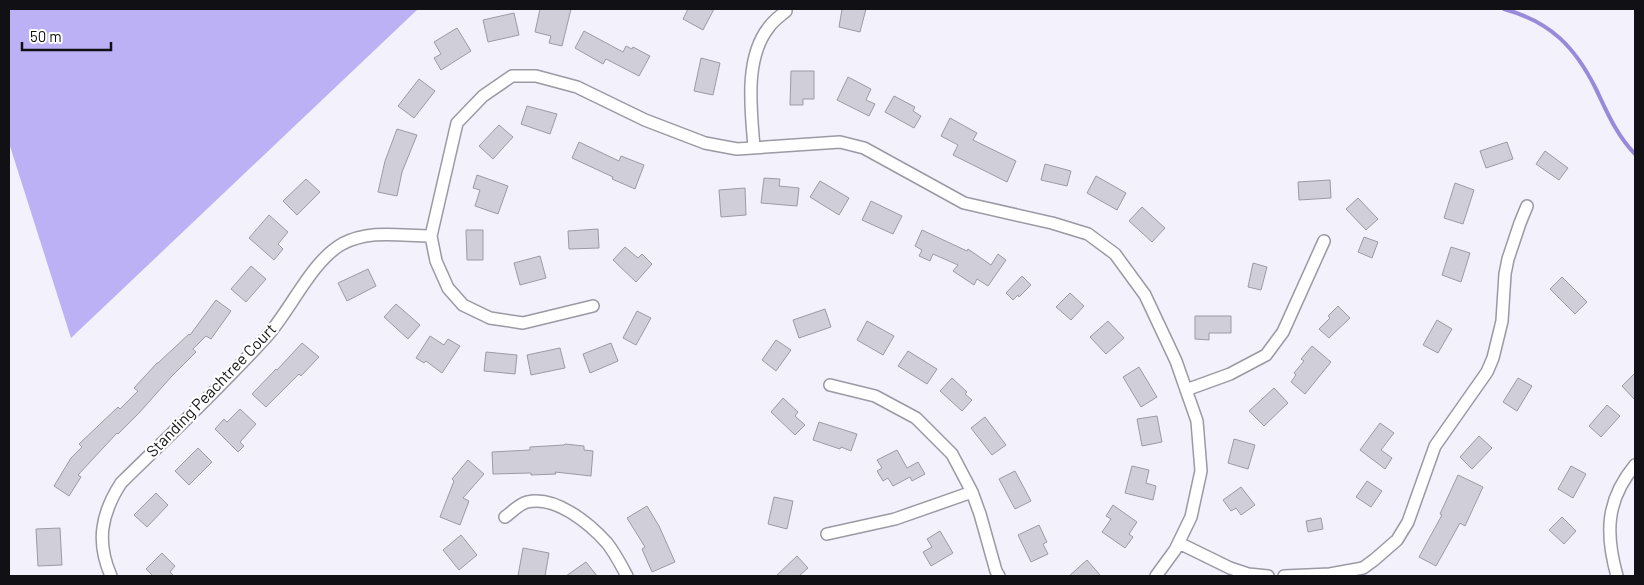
<svg xmlns="http://www.w3.org/2000/svg" width="1644" height="585" font-family="Barlow,sans-serif">
<style>
.forest{fill:#bdb1f5}
.lines{fill:none;stroke-linecap:round;stroke-linejoin:round}
.stream{stroke:#9989da;stroke-width:4}
.building{fill:#d0cfd9;stroke:#9c9ba5}
.minor-casing{stroke:#9b99a3;stroke-width:14}
.minor{stroke:#fff;stroke-width:11}
.labels{text-anchor:middle;stroke-width:4.5;stroke-linejoin:round;paint-order:stroke}
.street-label{font-size:16px;fill:#111014;stroke:#fff}
</style>
<rect width="100%" height="100%" fill="#f2f1fc"/>
<!-- forest -->
<path class="forest" d="M9,9H418L71,338L9,143Z"/>
<g class="lines">
<!-- stream -->
<path class="stream" d="M1504,9C1551,22 1575,47 1596,89C1607,112 1617,136 1635,154"/>
</g>
<!-- building -->
<path class="building" d="M540,9H571L562,46L549,43L551,36L535,32Z
M688,9H714L703,30L683,19Z
M842,9H866L860,32L839,27Z
M514,13L519,35L488,42L483,20Z
M457,28L471,51L441,70L434,58L441,54L434,42Z
M584,31L623,52L626,46L632,49L633,47L650,56L639,76L606,59L603,64L575,48Z
M701,58L720,63L713,95L694,91Z
M791,71H814V99H803V105H790Z
M848,77L871,89L866,100L875,104L869,116L837,100Z
M419,79L435,91L414,118L398,106Z
M894,96L915,107L913,111L921,116L914,128L885,112Z
M527,106L557,114L550,134L521,124Z
M950,118L977,133L973,140L1016,161L1007,182L953,155L958,145L941,136Z
M499,125L513,137L493,159L479,146Z
M397,129L417,135L402,172L397,196L378,192L385,161Z
M579,142L619,161L621,156L644,165L635,189L612,179L613,177L572,158Z
M1507,142L1513,159L1486,168L1480,151Z
M1545,151L1568,168L1559,180L1536,164Z
M1045,164L1071,171L1067,186L1041,180Z
M477,175L508,186L498,214L475,206L480,190L473,188Z
M1096,176L1126,193L1117,210L1087,193Z
M764,178L780,179L779,186L799,188L797,206L761,203Z
M306,179L320,192L297,215L283,201Z
M1330,180L1331,198L1299,200L1298,182Z
M820,181L849,198L839,215L810,197Z
M1455,183L1474,190L1463,224L1444,218Z
M745,188L746,215L721,217L719,190Z
M1358,198L1378,219L1366,230L1346,209Z
M871,201L902,216L893,234L862,220Z
M1142,207L1165,228L1152,242L1129,221Z
M269,215L288,232L278,244L283,249L274,260L249,238Z
M598,229L599,248L569,249L568,231Z
M466,230H483V260H467Z
M922,230L967,251L968,249L991,265L998,254L1006,260L988,286L977,279L974,285L953,271L958,265L933,254L930,261L919,256L922,250L915,246Z
M1364,237L1378,242L1372,258L1358,252Z
M625,247L638,258L642,254L652,264L636,282L613,260Z
M1451,247L1470,253L1461,282L1442,275Z
M540,256L546,278L520,285L514,263Z
M1253,263L1267,267L1261,290L1248,287Z
M251,266L266,279L246,302L231,289Z
M368,269L376,286L347,301L338,283Z
M1022,276L1031,285L1019,297L1018,295L1013,300L1006,293Z
M1562,277L1587,302L1575,314L1550,289Z
M1070,293L1084,306L1071,320L1056,307Z
M216,300L231,311L211,339L206,336L193,349L196,352L172,376L139,413L118,434L117,433L78,475L81,477L69,496L54,486L71,458L82,447L79,444L118,407L120,409L138,391L134,388L157,363H158L189,334L190,335Z
M396,304L420,325L408,339L384,317Z
M1338,306L1350,318L1329,338L1319,329L1330,318L1328,316Z
M825,309L831,327L799,338L793,320Z
M637,311L651,318L636,345L623,338Z
M1195,316H1231V333H1209V340L1195,339Z
M1437,320L1452,329L1438,353L1423,345Z
M867,321L894,336L883,355L857,340Z
M1108,321L1124,338L1106,354L1090,337Z
M430,336L444,345L448,339L460,346L442,373L426,361L424,363L416,358Z
M776,340L791,350L776,371L762,360Z
M302,343L319,357L301,376L299,374L266,407L252,394L276,369L277,370Z
M611,343L618,361L590,373L583,354Z
M1312,346L1331,362L1305,394L1291,382L1296,375L1294,373L1304,361L1301,359Z
M560,348L565,368L531,375L527,355Z
M908,351L937,369L927,384L898,366Z
M486,352L517,355L515,374L484,371Z
M1139,367L1157,397L1141,407L1123,377Z
M1635,373V400L1622,386Z
M952,378L967,392L965,394L972,400L962,411L940,391Z
M1518,378L1532,386L1517,411L1503,402Z
M1274,388L1288,403L1264,426L1249,411Z
M783,398L798,412L795,416L805,425L795,435L771,412Z
M1607,405L1620,416L1601,437L1589,426Z
M240,409L256,424L240,442L244,446L238,452L215,429L224,419L227,422Z
M1157,416L1162,442L1142,446L1137,419Z
M985,417L1006,445L992,455L971,428Z
M819,422L857,434L851,451L841,447L840,449L813,440Z
M1380,423L1394,433L1381,450L1392,458L1385,469L1360,450Z
M1479,436L1492,448L1472,469L1460,457Z
M1234,439L1255,445L1248,469L1228,463Z
M565,444L584,446V450L593,451L591,476L555,472L556,474L531,475V473L493,474L492,452L530,450V447L564,445Z
M198,448L212,462L189,485L175,471Z
M897,450L907,468L918,462L925,474L912,481L910,477L893,486L888,478L883,481L877,471L882,468L877,460Z
M468,460L484,474L463,498L469,501L460,525L440,517L454,481L452,479Z
M1132,466L1149,470L1146,483L1156,486L1153,500L1125,493Z
M1571,466L1586,474L1573,498L1558,489Z
M1015,471L1031,501L1015,509L999,479Z
M1458,475L1483,487L1465,526L1460,523L1436,566L1419,557L1442,515L1440,514Z
M1367,481L1382,491L1371,507L1356,497Z
M1241,487L1255,505L1241,515L1236,508L1231,511L1223,500Z
M156,493L168,505L147,527L134,515Z
M774,497L793,501L787,529L768,524Z
M1113,505L1137,522L1129,534L1133,537L1125,548L1102,532L1111,519L1106,516Z
M647,506L659,526L675,562L652,572L642,549L645,547L627,518Z
M1562,517L1576,531L1564,544L1549,530Z
M1321,518L1323,529L1308,532L1306,521Z
M1039,525L1047,542L1043,544L1048,554L1031,562L1018,535Z
M60,528L62,565L38,566L36,529Z
M940,531L953,553L931,566L923,552L932,547L927,539Z
M461,535L477,555L459,570L443,550Z
M523,548L549,553L545,576H518Z
M162,553L175,566L170,572L174,576H153L146,569Z
M797,556L808,568L799,576H776Z
M1087,560L1101,576H1069Z
M586,562L597,576H566Z"/>
<g class="lines">
<!-- minor casing -->
<g class="minor-casing">
<path id="minor" d="M754,147C751,110 744,58 769,27C773,21 780,16 786,11
M593,306L523,323L490,318L463,305L448,288L436,261L431,236L457,123L483,96L512,76H536L577,87L645,120L705,143L737,149L840,142L864,148L964,203L1052,223L1088,234L1115,254L1145,295L1176,361L1197,421L1201,471L1191,517L1175,550L1156,576
M830,385L875,396L916,418L952,454L972,492L980,514L996,571L999,576
M1186,390L1230,374L1266,355L1283,332L1324,241
M505,517C512,512 519,504 527,502C555,495 589,523 607,543C615,553 621,565 627,576
M827,534L895,519L972,492
M1179,543L1230,568L1248,574L1268,576
M111,576C96,542 101,514 121,483C171,434 222,386 268,335C291,309 312,261 342,244C371,229 401,236 431,236
M1284,576L1330,574L1363,568L1374,560L1397,540L1408,522L1435,446L1487,372L1493,358L1502,321L1505,274L1508,259L1520,223L1527,206
M1617,576C1605,533 1606,500 1635,465"/>
</g>
<!-- minor -->
<use href="#minor" class="minor"/>
</g>
<g class="labels">
<!-- street labels -->
<g class="street-label">
<text transform="translate(211 390) rotate(-46)" y="6">Standing Peachtree Court</text>
</g>
</g>
<!-- border -->
<rect width="1644" height="585" fill="none" stroke="#111014" stroke-width="20"/>
<!-- scale -->
<path d="M22 42v8h89v-8" fill="none" stroke="#111014" stroke-width="2.5"/>
<text x="30" y="42" font-size="15" fill="#111014" stroke="#ffffff" stroke-width="4" paint-order="stroke">50 m</text>
</svg>
